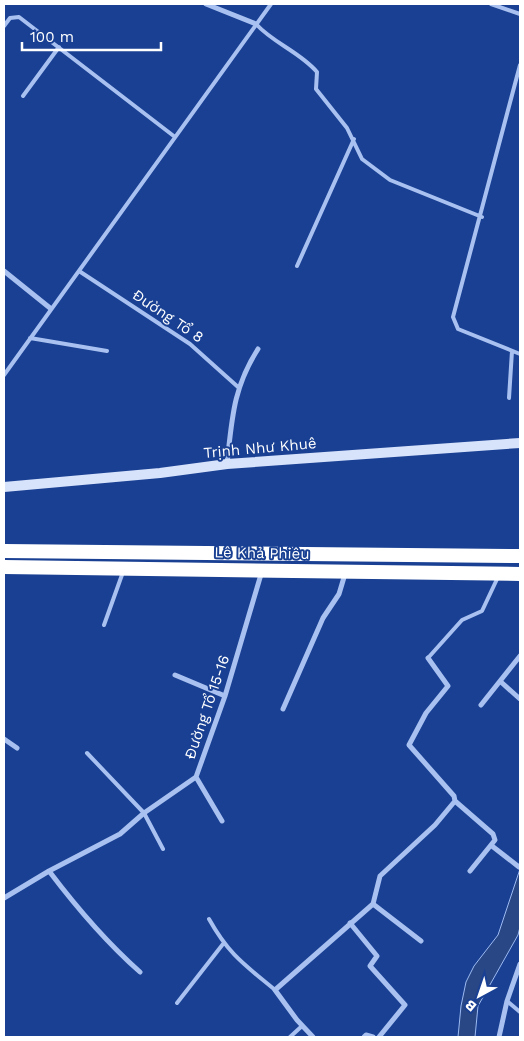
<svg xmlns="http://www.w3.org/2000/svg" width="524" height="1041" font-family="'Work Sans',sans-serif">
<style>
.water{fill:#2a4785;stroke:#9cbaf2}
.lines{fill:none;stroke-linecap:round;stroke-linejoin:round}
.lane{stroke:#a9c1f0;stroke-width:4}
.street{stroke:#a9c1f0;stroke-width:5}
.secondary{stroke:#d7e2fb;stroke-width:10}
.highway{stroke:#fff;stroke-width:14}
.labels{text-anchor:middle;stroke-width:4;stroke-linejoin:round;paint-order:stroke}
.street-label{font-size:15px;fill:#fff;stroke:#194093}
</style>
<rect width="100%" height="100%" fill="#194093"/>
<!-- water -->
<path class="water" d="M520,869V927L518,935L478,1006L475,1037H458L461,1006L466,982L474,966L498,935Z"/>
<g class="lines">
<!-- lane -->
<path class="lane" d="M491,4L520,14
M256,24C273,43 300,52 317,72L316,89L347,128L362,159L390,180L482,217
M4,26L10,18L19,17L175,137
M520,65L453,317L458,329L520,354
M23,96L59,47
M297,266L354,139
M79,271L190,344L238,387
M30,338L107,351
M4,375L271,4
M509,398L512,351
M104,625L123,572
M428,658L462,620L482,611L498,577
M87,753L144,813L163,849
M209,919C229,955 245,965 275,990
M507,1001L520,1012
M177,1003L223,944
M290,1037L302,1026"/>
<!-- street -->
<path class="street" d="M206,4L256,24
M4,271L50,308
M227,464C232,419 233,388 258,349
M175,675L225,696
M501,682L520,699
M481,705L520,656
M283,709L323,618L339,594L345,574
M4,739L17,748
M196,777L222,821
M455,801L493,834L495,840L470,871
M492,846L519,867
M49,871C77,908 106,942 140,972
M4,898L49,871L120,834L144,813L196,777L225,696L262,571
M373,904L421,941
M350,923L377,956L370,966L405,1005L379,1037
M313,1037L297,1020L275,990L373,904L380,876L435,825L455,801L454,796L409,745L426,713L448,686L428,658
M364,1037L366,1035L373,1037
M499,1037L507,1001L520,964"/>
<!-- secondary -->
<path class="secondary" d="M4,487L160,473L227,464L520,443"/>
<!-- highway -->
<path class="highway" d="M4,551L520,556
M4,567L520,574"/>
</g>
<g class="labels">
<!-- street labels -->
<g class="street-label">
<text transform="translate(168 316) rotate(34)" y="5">Đường Tổ 8</text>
<text transform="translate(260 448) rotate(-5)" y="5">Trịnh Như Khuê</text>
<text transform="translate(262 553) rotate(1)" y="5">Lê Khả Phiêu</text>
<text transform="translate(207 707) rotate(-71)" y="5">Đường Tổ 15-16</text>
</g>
</g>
<!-- border -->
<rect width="524" height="1041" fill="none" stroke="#ffffff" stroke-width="10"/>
<!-- north arrow -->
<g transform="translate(479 996) rotate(220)" stroke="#194093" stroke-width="4" paint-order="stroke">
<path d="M0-4L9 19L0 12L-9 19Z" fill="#ffffff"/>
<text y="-8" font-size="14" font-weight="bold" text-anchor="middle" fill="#ffffff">B</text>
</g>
<!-- scale -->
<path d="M22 42v8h139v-8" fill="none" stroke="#ffffff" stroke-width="2.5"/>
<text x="30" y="42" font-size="15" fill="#ffffff" stroke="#194093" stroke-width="4" paint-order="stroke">100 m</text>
</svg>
